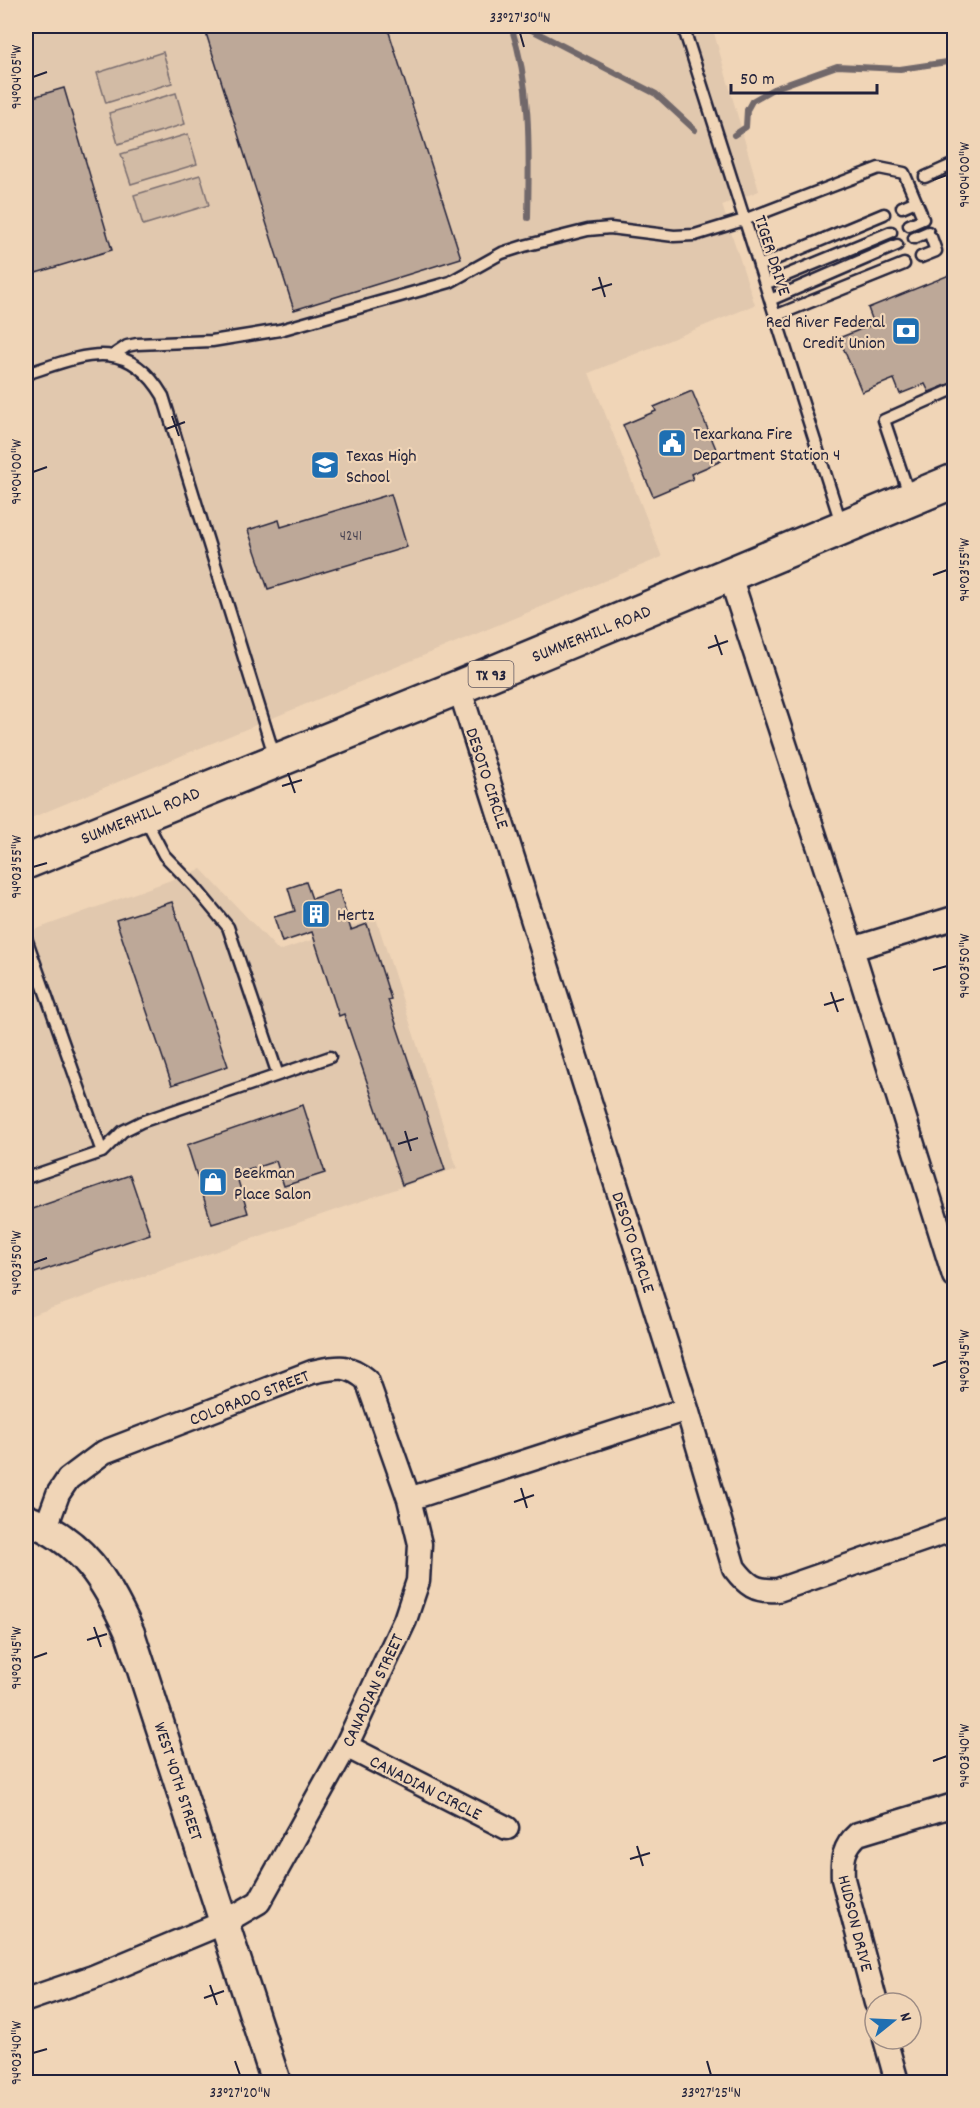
<svg xmlns="http://www.w3.org/2000/svg" width="980" height="2108" font-family="Dekko,sans-serif">
<style>
.built{fill:#e1c8ae}
.green{fill:#d2bba5;stroke:#7a6e70;stroke-width:1.5}
.lines{fill:none;stroke-linecap:round;stroke-linejoin:round}
.stream{stroke:#71676b;stroke-width:6}
.building{fill:#bda898;stroke:#22223b;stroke-width:1.5}
.service-casing{stroke:#22223b;stroke-width:15}
.minor-casing{stroke:#22223b;stroke-width:27}
.tertiary-casing{stroke:#22223b;stroke-width:33}
.primary-casing{stroke:#22223b;stroke-width:38}
.service{stroke:#f0d5b7;stroke-width:10}
.minor{stroke:#f0d5b7;stroke-width:22}
.tertiary{stroke:#f0d5b7;stroke-width:28}
.primary{stroke:#f0d5b7;stroke-width:33}
.ticks{fill:none;stroke:#22223b;stroke-width:2}
.labels{text-anchor:middle;stroke-width:4.5;stroke-linejoin:round;paint-order:stroke}
.number-label{font-size:15px;fill:#494452}
.shield{fill:#f0d5b7;stroke:#605860;stroke-width:1.5}
.shield-label{font-size:16px;font-weight:bold;fill:#22223b}
.street-label{font-size:18px;fill:#22223b;stroke:#f0d5b7}
.poi-label{font-size:18px;fill:#22223b;stroke:#f0d5b7;text-anchor:start}
.neatline{fill:none;stroke:#22223b;stroke-width:2}
.ticks-label{font-size:15px;text-anchor:middle;fill:#22223b}
</style>
<rect width="100%" height="100%" fill="#f0d5b7"/>
<filter id="ink" filterUnits="userSpaceOnUse"><feTurbulence type="fractalNoise" baseFrequency=".0167" numOctaves="2"/><feDisplacementMap in="SourceGraphic" scale="12" xChannelSelector="R" yChannelSelector="G"/><feConvolveMatrix kernelMatrix="1 2 1 2 8 2 1 2 1" color-interpolation-filters="sRGB"/></filter>
<g filter="url(#ink)">
<!-- built -->
<path class="built" d="M26,26H712L759,191L722,205L755,305L589,373L662,557L26,820Z
M201,869L279,951L376,918L457,1168L26,1317V933Z"/>
<!-- green -->
<path class="green" d="M163,52L172,83L106,103L97,73Z
M176,93L185,124L118,144L109,113Z
M188,134L197,164L131,184L121,154Z
M200,175L209,205L143,225L134,195Z"/>
<g class="lines">
<!-- stream -->
<path class="stream" d="M511,26C532,89 529,152 528,218
M524,26L656,94L695,130
M734,135L746,127L747,110L752,101L773,89L837,66L900,69L954,61"/>
</g>
<!-- building -->
<path class="building" d="M221,26H387L461,258L294,310L205,30Z
M64,88L112,250L26,276V99Z
M954,273V382L929,392L925,384L900,394L894,379L862,392L839,338L874,324L868,308Z
M692,391L721,461L691,474L693,479L653,496L623,425L656,411L654,407Z
M391,494L407,547L268,589L248,530L279,520L281,527Z
M306,882L312,899L339,890L351,930L367,924L391,999L388,1000L445,1170L402,1185L344,1014L339,1016L312,932L282,942L274,917L295,911L288,888Z
M172,902L228,1066L172,1085L116,920Z
M303,1105L325,1173L284,1186L276,1161L236,1174L248,1213L212,1224L187,1145Z
M130,1175L150,1234L26,1276V1211Z"/>
<g class="lines">
<!-- service casing -->
<g class="service-casing">
<path id="service" d="M683,26L841,523
M925,177L954,164
M902,207L916,201
M909,225L923,219
M914,238L928,232
M921,257L936,251L931,237
M759,266L884,214
M765,284L891,232
M770,300L897,245
M775,316L904,264
M115,354L127,346L137,344L212,341L280,330L450,282L502,253L524,246L588,230L610,228L674,236L695,235L744,220L879,168L904,173L921,213
M26,374C82,356 126,334 163,396L275,758
M910,497L884,420L954,389
M144,817L164,855L194,886L228,927L278,1075L330,1057
M26,938L102,1152L26,1178
M102,1152L123,1131L141,1122L278,1075"/>
</g>
<!-- minor casing -->
<g class="minor-casing">
<path id="minor" d="M730,576L852,949L954,1276
M459,687L687,1409L734,1568C747,1585 755,1592 778,1590L954,1529
M852,949L954,918
M409,1499L687,1409
M346,1746L507,1828
M26,2000L93,1977L225,1922L259,1902L346,1746L405,1620L418,1581L420,1544L409,1499L367,1380C347,1363 337,1367 312,1372L104,1452L68,1479L58,1494L46,1527
M876,2003L843,1879C842,1860 843,1847 858,1834L954,1805
M885,2039L897,2082"/>
</g>
<!-- tertiary casing -->
<g class="tertiary-casing">
<path id="tertiary" d="M26,1519C83,1541 106,1580 130,1633L276,2082"/>
</g>
<!-- primary casing -->
<g class="primary-casing">
<path id="primary" d="M26,862L459,687L954,481"/>
</g>
<!-- service -->
<use href="#service" class="service"/>
<!-- minor -->
<use href="#minor" class="minor"/>
<!-- tertiary -->
<use href="#tertiary" class="tertiary"/>
<!-- primary -->
<use href="#primary" class="primary"/>
</g>
</g>
<!-- ticks -->
<path class="ticks" d="M520,33L524,47M33,77L47,72M933,180L947,175M599,277L605,297M592,290L612,284M172,416L179,436M166,429L185,422M33,472L47,467M933,575L947,570M715,635L722,655M708,648L728,641M288,773L295,793M282,786L302,780M33,867L47,863M933,970L947,966M831,992L838,1012M824,1005L844,999M405,1131L411,1151M398,1144L418,1138M33,1263L47,1258M933,1366L947,1361M521,1488L527,1508M514,1502L534,1495M94,1627L101,1647M87,1640L107,1634M33,1658L47,1653M933,1761L947,1756M637,1846L643,1866M630,1859L650,1853M210,1985L217,2005M204,1998L224,1991M33,2053L47,2049M235,2061L240,2075M707,2061L711,2075"/>
<!-- icons -->
<defs>
<g id="bank-square" transform="scale(1.5)"><rect x="-9" y="-9" width="18" height="18" rx="4" fill="#1f6fb2" stroke="#f0d5b7"/><path d="M-6-4H6V4H-6ZM0-2.3a2.3 2.3 0 1 0 0 4.6a2.3 2.3 0 1 0 0-4.6Z" fill="#fff"/></g>
<g id="civic-square" transform="scale(1.5)"><rect x="-9" y="-9" width="18" height="18" rx="4" fill="#1f6fb2" stroke="#f0d5b7"/><path d="M-.6-6.5H3V-4.5H.6V-3L4-1V1h2V6H-6V1h2V-1L-.6-3ZM-1.2 2.5V6h2.4V2.5Z" fill="#fff"/></g>
<g id="school-square" transform="scale(1.5)"><rect x="-9" y="-9" width="18" height="18" rx="4" fill="#1f6fb2" stroke="#f0d5b7"/><path d="M0-5L7-2L0 1L-7-2ZM-4 1L0 2.5L4 1V4Q0 6-4 4Z" fill="#fff"/></g>
<g id="building-square" transform="scale(1.5)"><rect x="-9" y="-9" width="18" height="18" rx="4" fill="#1f6fb2" stroke="#f0d5b7"/><path d="M-4-6H4V6H1V3H-1V6H-4ZM-2.5-4.3h1.7v1.8h-1.7ZM.8-4.3h1.7v1.8H.8ZM-2.5-1h1.7V.8h-1.7ZM.8-1h1.7V.8H.8Z" fill="#fff"/></g>
<g id="shop-square" transform="scale(1.5)"><rect x="-9" y="-9" width="18" height="18" rx="4" fill="#1f6fb2" stroke="#f0d5b7"/><path d="M-5-2.5h2.3a2.7 3.5 0 0 1 5.4 0H5L5.5 6h-11ZM-1.5-2.5h3a1.5 2.3 0 0 0-3 0Z" fill="#fff"/></g>
</defs>
<g fill-rule="evenodd">
<use href="#bank-square" x="906" y="331"/>
<use href="#civic-square" x="672" y="443"/>
<use href="#school-square" x="325" y="465"/>
<use href="#building-square" x="316" y="914"/>
<use href="#shop-square" x="213" y="1182"/>
</g>
<g class="labels">
<!-- number labels -->
<g class="number-label">
<text x="351" y="540">4241</text>
</g>
<!-- shield labels -->
<rect class="shield" x="468.5" y="661" width="45" height="26" rx="4.5"/>
<g class="shield-label">
<text x="491" y="680">TX 93</text>
</g>
<!-- street labels -->
<g class="street-label">
<text transform="translate(773 255) rotate(72)" y="6">TIGER DRIVE</text>
<text transform="translate(591 633) rotate(-22)" y="6">SUMMERHILL ROAD</text>
<text transform="translate(488 778) rotate(72)" y="6">DESOTO CIRCLE</text>
<text transform="translate(140 815) rotate(-22)" y="6">SUMMERHILL ROAD</text>
<text transform="translate(634 1242) rotate(72)" y="6">DESOTO CIRCLE</text>
<text transform="translate(249 1397) rotate(-21)" y="6">COLORADO STREET</text>
<text transform="translate(372 1690) rotate(-65)" y="6">CANADIAN STREET</text>
<text transform="translate(179 1781) rotate(72)" y="6">WEST 40TH STREET</text>
<text transform="translate(426 1787) rotate(27)" y="6">CANADIAN CIRCLE</text>
<text transform="translate(856 1923) rotate(76)" y="6">HUDSON DRIVE</text>
</g>
<!-- poi labels -->
<g class="poi-label">
<text x="885" y="327" text-anchor="end">Red River Federal<tspan x="885" dy="21">Credit Union</tspan></text>
<text x="693" y="439">Texarkana Fire<tspan x="693" dy="21">Department Station 4</tspan></text>
<text x="346" y="461">Texas High<tspan x="346" dy="21">School</tspan></text>
<text x="337" y="920">Hertz</text>
<text x="234" y="1178">Beekman<tspan x="234" dy="21">Place Salon</tspan></text>
</g>
</g>
<!-- margin -->
<rect width="980" height="2108" fill="none" stroke="#f0d5b7" stroke-width="66"/>
<!-- north arrow -->
<g transform="translate(893 2021) rotate(72)"><circle r="28" fill="#f0d5b7" stroke="#9e8d85" stroke-width="1.5"/>
<path d="M0-4.5L10 22L0 15L-10 22Z" fill="#1f6fb2"/>
<text y="-9" font-size="16" font-weight="bold" text-anchor="middle" fill="#22223b">N</text>
</g>
<!-- scale -->
<path d="M731 84v9h146v-9" fill="none" stroke="#22223b" stroke-width="3"/>
<text x="740" y="84" font-size="18" fill="#22223b" stroke="#f0d5b7" stroke-width="4.5" paint-order="stroke">50 m</text>
<rect x="33" y="33" width="914" height="2042" class="neatline"/>
<g class="ticks-label">
<text x="520" y="22">33°27'30"N</text>
<text transform="translate(16 77) rotate(-90)" y="5">94°04'05"W</text>
<text transform="translate(964 175) rotate(-90)" y="5">94°04'00"W</text>
<text transform="translate(16 472) rotate(-90)" y="5">94°04'00"W</text>
<text transform="translate(964 570) rotate(-90)" y="5">94°03'55"W</text>
<text transform="translate(16 867) rotate(-90)" y="5">94°03'55"W</text>
<text transform="translate(964 966) rotate(-90)" y="5">94°03'50"W</text>
<text transform="translate(16 1263) rotate(-90)" y="5">94°03'50"W</text>
<text transform="translate(964 1361) rotate(-90)" y="5">94°03'45"W</text>
<text transform="translate(16 1658) rotate(-90)" y="5">94°03'45"W</text>
<text transform="translate(964 1756) rotate(-90)" y="5">94°03'40"W</text>
<text transform="translate(16 2053) rotate(-90)" y="5">94°03'40"W</text>
<text x="240" y="2097">33°27'20"N</text>
<text x="711" y="2097">33°27'25"N</text>
</g>
</svg>
